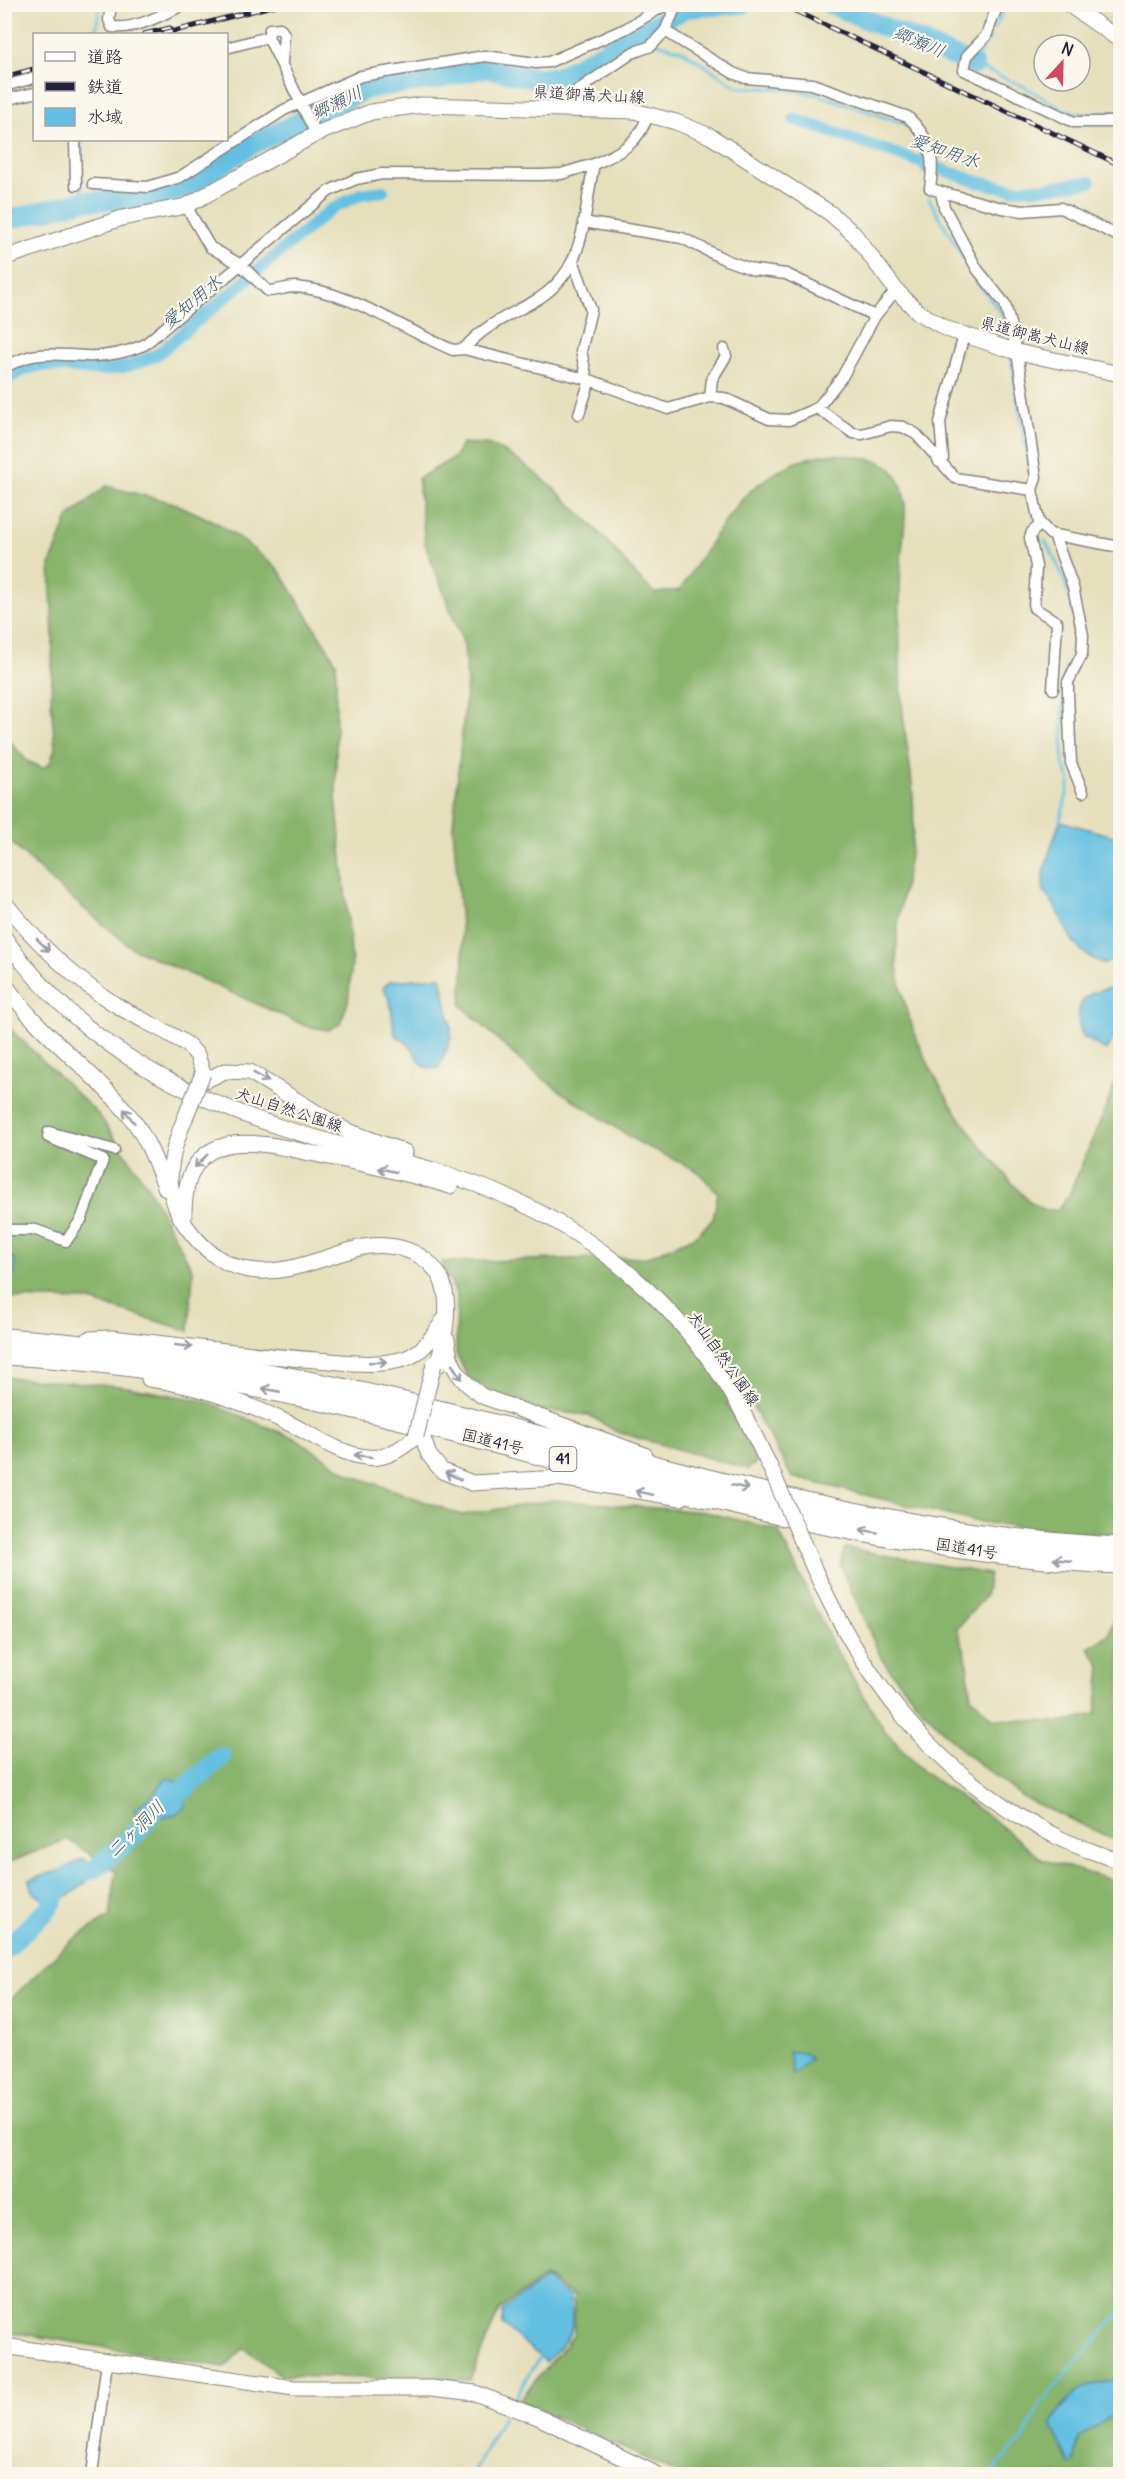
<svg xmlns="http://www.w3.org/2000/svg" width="1125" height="2479" font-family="Delius,'Klee One',sans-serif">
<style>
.forest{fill:#88b46c;stroke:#556b54;stroke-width:1.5}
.water{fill:#64c0e2;stroke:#43718e;stroke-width:1.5}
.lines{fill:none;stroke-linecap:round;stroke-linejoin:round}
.stream{stroke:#64c0e2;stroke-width:3}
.canal{stroke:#64c0e2;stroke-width:12}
.river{stroke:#64c0e2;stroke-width:20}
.street-casing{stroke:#84807b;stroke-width:13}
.secondary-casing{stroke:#84807b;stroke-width:17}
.highway-casing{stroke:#84807b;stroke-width:23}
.street{stroke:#fff;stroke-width:10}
.secondary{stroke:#fff;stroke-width:15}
.highway{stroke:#fff;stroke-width:21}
.rail-casing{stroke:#22223b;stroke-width:5}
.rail{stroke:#fbf7ec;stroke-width:3;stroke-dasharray:9;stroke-linecap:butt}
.secondary-bridge-casing{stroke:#84807b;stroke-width:17;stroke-linecap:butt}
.secondary-bridge{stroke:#fff;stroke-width:15}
.oneway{stroke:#9c9ca7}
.labels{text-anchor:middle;stroke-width:4.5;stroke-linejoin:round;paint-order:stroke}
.shield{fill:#fbf7ec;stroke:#636270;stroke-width:1.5}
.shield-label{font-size:15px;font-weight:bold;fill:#22223b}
.street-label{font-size:16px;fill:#22223b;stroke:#fbf7ec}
.water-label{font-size:18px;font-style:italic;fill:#395975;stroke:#fbf7ec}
</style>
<rect width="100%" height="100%" fill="#fbf7ec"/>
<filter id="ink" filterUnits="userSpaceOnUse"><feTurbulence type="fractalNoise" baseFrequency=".0167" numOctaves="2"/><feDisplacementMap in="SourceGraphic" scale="12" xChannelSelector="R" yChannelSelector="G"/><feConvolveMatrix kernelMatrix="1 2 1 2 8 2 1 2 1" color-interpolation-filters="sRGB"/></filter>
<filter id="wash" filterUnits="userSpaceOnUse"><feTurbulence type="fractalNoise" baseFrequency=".008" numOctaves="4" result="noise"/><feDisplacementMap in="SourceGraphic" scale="24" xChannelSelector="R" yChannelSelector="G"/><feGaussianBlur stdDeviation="1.35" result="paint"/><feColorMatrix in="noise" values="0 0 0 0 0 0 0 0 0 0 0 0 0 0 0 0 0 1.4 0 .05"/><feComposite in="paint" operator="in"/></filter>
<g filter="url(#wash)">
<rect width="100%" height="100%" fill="#e5dfbb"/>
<!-- forest -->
<path class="forest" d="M462,444C470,444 482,442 490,445C529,460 586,517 614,549C628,564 638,580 655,593L680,590C699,562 717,529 738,504C760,477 807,450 842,455C857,457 882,458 893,471C913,496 903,532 901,560C899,610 898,663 903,713C907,752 916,792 913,832C909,878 891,925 898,972C909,1043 951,1114 999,1167C1013,1184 1033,1214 1057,1210L1068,1197L1112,1093L1120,1065V1534L1065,1532L972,1521L792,1477L747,1397L727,1404L757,1462L748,1469L617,1432L589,1415L527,1409L468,1378L456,1353L457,1296L442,1262L647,1257L694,1237L713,1219L718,1193L696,1170L638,1142L564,1094L525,1065L461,1005L464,962L453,826L467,682L464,645L425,544L418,479L455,457Z
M106,486L174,503L217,523L246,543L279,570L336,662V797L352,962L348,1002L340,1024L328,1030L306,1026L132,948L57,886L5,837V735L27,761L43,768L50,763L55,748L51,702L53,637L50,565L68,518Z
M4,1023L99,1115L148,1187L193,1271L189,1331L87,1300L5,1298Z
M4,1377L121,1386L204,1401L294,1438L351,1475L462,1515L554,1500L706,1512L778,1530L833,1645L885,1731L923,1772L990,1817L1043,1860L1120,1882V2474H679L519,2400L574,2335V2296L545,2277L499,2310L470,2380L282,2376L244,2348L225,2367L5,2331V2005L68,1943L110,1916L116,1871L67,1839L5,1864Z
M845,1548L989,1574L985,1597L957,1628L966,1656L971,1697L994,1719L1061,1722L1096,1714L1101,1666L1088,1648L1108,1636L1120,1603V1842L1024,1798L965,1753L921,1708L882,1660L840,1565Z"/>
<!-- water -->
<path class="water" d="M1060,821L1120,838V962L1114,959L1105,964C1074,953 1069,936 1057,910C1054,903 1046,897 1044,890C1040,873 1055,837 1060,821Z
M441,977L451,1027V1038L439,1068C421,1071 419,1059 411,1047C407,1042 400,1039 395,1035L390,1001L383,988L390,981Z
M1120,987C1121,1007 1121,1036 1106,1050C1097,1048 1094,1040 1084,1038C1076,1024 1075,1000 1093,993C1101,989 1111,988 1120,987Z
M5,1254L15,1260V1273L11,1276L5,1277Z
M166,1778C180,1779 185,1794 186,1806L174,1815L146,1822L134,1810L154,1794Z
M82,1859L86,1860L92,1871C85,1895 35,1917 29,1880L61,1870Z
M788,2051L804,2053L811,2058L793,2075Z
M545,2279L570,2297C576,2335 571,2335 546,2362L503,2325L502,2311Z
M1120,2376V2410L1079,2438L1074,2463L1070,2464L1051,2424C1056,2412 1075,2391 1088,2386C1099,2382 1110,2385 1120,2376Z"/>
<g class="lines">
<!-- stream -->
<path class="stream" d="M994,30L1006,4
M640,33L645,39L652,41
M96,34L100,4
M990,38L978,54L974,65L1023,86L1065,110L1089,115L1120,112
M658,43L681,50L738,87L787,89L816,94L902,123L914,131
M81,140L82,201
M922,152L923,173
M929,199L978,283L1000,311L1005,322
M1011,359L1031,479
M1045,541C1060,565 1080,615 1077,644C1075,659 1063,668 1063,684
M1060,821L1070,782L1063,763V702
M516,2396L541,2354
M473,2474L503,2417
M990,2474L1024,2438L1040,2404L1120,2312"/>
<!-- canal -->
<path class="canal" d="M794,119L978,182L1012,189L1045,188L1090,182
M4,383C34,354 65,370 101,370C122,370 139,363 158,354L330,210L361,194L383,191"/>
<!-- river -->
<path class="river" d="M830,4L974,65
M4,221L82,201L149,200L189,186L251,145L369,88L439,79L485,68L531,78L557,77L686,8L743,4
M4,1950L50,1907L65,1878L96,1868L135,1834L164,1799L182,1791L221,1757"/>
</g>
</g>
<g filter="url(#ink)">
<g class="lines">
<!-- street casing -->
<g class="street-casing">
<path id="street" d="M111,4L109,20L112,27C137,30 163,14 185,4
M998,4L986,36L967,56L964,70L1074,122H1120
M665,31L733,73L746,78L812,84L908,117C931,139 935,157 930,188L941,192L944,207L977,269L1005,304L1017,352L1036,477L1032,490
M226,48L268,37
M282,62L284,34L280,28L270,29L268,37L316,134
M4,86L34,78
M4,100L34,93
M559,109L568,97L632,53L651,46L665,31L677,4
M75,140L76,185
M93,184L148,187L180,177L284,110L361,76L485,56L536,63L549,62L625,29L667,4
M941,192L1002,208L1023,211L1061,208L1120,237
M186,206L210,247L241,265L268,291C277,291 286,287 295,287C348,290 404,330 453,350L464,349L590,380L668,409L710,397L724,398L769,419L789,420L817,408L823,401L842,377L875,316L896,290
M583,222L682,238L726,260L754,270L786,274L875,316
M574,263L591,310L581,351L587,379
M464,349C483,326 508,316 533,302C588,271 582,218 594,164C620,153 640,143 648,114
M4,368C35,349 52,355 85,356C106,357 125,353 144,345L329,191L356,179L382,174L541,175L561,174L594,164
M710,397L712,379L726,356L724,349
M817,408L853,433L862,434L891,426L903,427L916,434L955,478L1032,490L1039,522L1050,534L1120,547
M579,414L590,380
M939,462L943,458L940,422L964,335
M1041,524L1032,532L1030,538L1036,566L1034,608L1057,622L1053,689
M1054,535L1073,587L1083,635L1082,654L1068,682V694L1071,763L1083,792
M4,1230H36L66,1241L81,1220L103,1160L48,1137L49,1132L114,1150
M92,2474L107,2362"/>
</g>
<!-- secondary casing -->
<g class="secondary-casing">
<path id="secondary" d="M1068,4L1120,40
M4,258L122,218L186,206L316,134L371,112L422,105L634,111L676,122L710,136L830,213L854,234L896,290L918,312L947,329L1017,352L1120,374
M4,902C35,941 73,978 116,1005C139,1019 165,1030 188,1045L197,1055L203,1073
M4,937C72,1036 171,1092 283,1128C364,1154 450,1168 527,1206C613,1248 689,1319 737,1402C749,1423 759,1445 770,1467
M4,983C40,1036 91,1068 129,1115C147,1137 156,1163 166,1189
M206,1080L225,1071L250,1072L345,1130L405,1152
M185,1118C170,1154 161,1191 186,1226C203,1250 227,1269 257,1271C291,1273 322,1258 355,1249C393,1238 441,1253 446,1297C449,1320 442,1344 438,1365
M184,1217C183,1117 263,1143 329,1157C370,1165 410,1174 450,1186
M89,1339L111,1338C179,1345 248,1355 317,1360C345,1362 377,1367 404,1359C423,1353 433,1336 443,1321
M447,1340C449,1366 461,1381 482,1396L645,1455
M149,1379C195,1385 244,1402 286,1422C311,1433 338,1454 366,1457C385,1460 402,1449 416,1436
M421,1433L429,1455L442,1471L472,1483L559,1478L681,1498
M802,1541C857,1674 929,1773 1061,1839C1080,1848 1101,1854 1120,1862
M4,2346L294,2388H431L475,2393L538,2417L656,2474"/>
</g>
<!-- highway casing -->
<g class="highway-casing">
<path id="highway" d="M4,1339C151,1349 295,1376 438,1411C662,1466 889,1538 1120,1548
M4,1354C385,1373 740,1548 1120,1563"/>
</g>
<!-- street -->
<use href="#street" class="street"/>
<!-- secondary -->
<use href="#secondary" class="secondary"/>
<!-- highway -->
<use href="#highway" class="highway"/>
<!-- rail casing -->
<g class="rail-casing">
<path id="rail" d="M781,4L1120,165
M144,34L170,28
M163,34L280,4
M4,77L34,69"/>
</g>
<!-- rail -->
<use href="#rail" class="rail"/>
<!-- secondary-bridge casing -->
<g class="secondary-bridge-casing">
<path id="secondary-bridge" d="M185,1118L203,1073
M416,1436L434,1364
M770,1467L802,1541"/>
</g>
<!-- secondary-bridge -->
<use href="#secondary-bridge" class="secondary-bridge"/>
</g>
<!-- one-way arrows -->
<defs><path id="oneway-shaft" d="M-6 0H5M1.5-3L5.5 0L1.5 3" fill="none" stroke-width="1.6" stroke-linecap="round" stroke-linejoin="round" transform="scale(1.5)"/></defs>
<g class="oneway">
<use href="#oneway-shaft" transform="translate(43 945) rotate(45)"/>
<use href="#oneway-shaft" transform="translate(261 1077) rotate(29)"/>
<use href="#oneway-shaft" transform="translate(129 1116) rotate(-128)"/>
<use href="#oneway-shaft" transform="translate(201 1161) rotate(135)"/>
<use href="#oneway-shaft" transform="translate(387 1170) rotate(-167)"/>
<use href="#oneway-shaft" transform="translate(184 1346) rotate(6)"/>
<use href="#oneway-shaft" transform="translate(378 1362) rotate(-2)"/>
<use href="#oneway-shaft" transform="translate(457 1372) rotate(56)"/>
<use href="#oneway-shaft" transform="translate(271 1390) rotate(-169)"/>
<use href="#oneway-shaft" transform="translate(363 1456) rotate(-174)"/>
<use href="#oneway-shaft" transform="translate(453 1476) rotate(-155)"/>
<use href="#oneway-shaft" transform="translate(740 1487) rotate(13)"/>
<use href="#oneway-shaft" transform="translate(644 1493) rotate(-168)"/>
<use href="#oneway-shaft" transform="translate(869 1531) rotate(-170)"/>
<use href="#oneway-shaft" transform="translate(1062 1560) rotate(-174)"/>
</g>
</g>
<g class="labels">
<!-- shield labels -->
<rect class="shield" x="549.5" y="1447" width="27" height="24" rx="4.5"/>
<g class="shield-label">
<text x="563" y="1464">41</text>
</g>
<!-- street labels -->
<g class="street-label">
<text transform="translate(589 94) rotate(3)" y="6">県道御嵩犬山線</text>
<text transform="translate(1035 335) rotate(14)" y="6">県道御嵩犬山線</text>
<text transform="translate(289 1109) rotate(18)" y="6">犬山自然公園線</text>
<text transform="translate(724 1358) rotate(55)" y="6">犬山自然公園線</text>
<text transform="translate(493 1441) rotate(14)" y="6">国道41号</text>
<text transform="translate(967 1548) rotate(9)" y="6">国道41号</text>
</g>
<!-- water labels -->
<g class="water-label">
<text transform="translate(919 42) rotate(23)" y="6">郷瀬川</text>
<text transform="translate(337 103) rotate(-26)" y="6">郷瀬川</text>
<text transform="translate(945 151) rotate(19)" y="6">愛知用水</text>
<text transform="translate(192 302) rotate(-40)" y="6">愛知用水</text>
<text transform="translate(136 1829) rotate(-45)" y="6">二ヶ洞川</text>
</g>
</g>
<!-- margin -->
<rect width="1125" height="2479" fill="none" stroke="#fbf7ec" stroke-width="24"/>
<!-- legend -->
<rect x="33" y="33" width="195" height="108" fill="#fbf7ec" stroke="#a4a2a5" stroke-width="1.5"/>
<rect x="45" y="52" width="30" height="9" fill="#ffffff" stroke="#a4a2a5" stroke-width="1.5"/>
<text x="87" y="63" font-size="18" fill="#22223b">道路</text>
<rect x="45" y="82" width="30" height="9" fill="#22223b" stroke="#a4a2a5" stroke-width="1.5"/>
<text x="87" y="93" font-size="18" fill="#22223b">鉄道</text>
<rect x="45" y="108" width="30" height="18" fill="#64c0e2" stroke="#a4a2a5" stroke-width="1.5"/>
<text x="87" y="123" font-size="18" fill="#22223b">水域</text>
<!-- north arrow -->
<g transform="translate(1062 63) rotate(22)"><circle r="28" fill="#fbf7ec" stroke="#a4a2a5" stroke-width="1.5"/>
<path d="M0-4.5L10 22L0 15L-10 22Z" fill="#d1495b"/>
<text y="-9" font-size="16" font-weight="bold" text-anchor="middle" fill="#22223b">N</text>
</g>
</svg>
